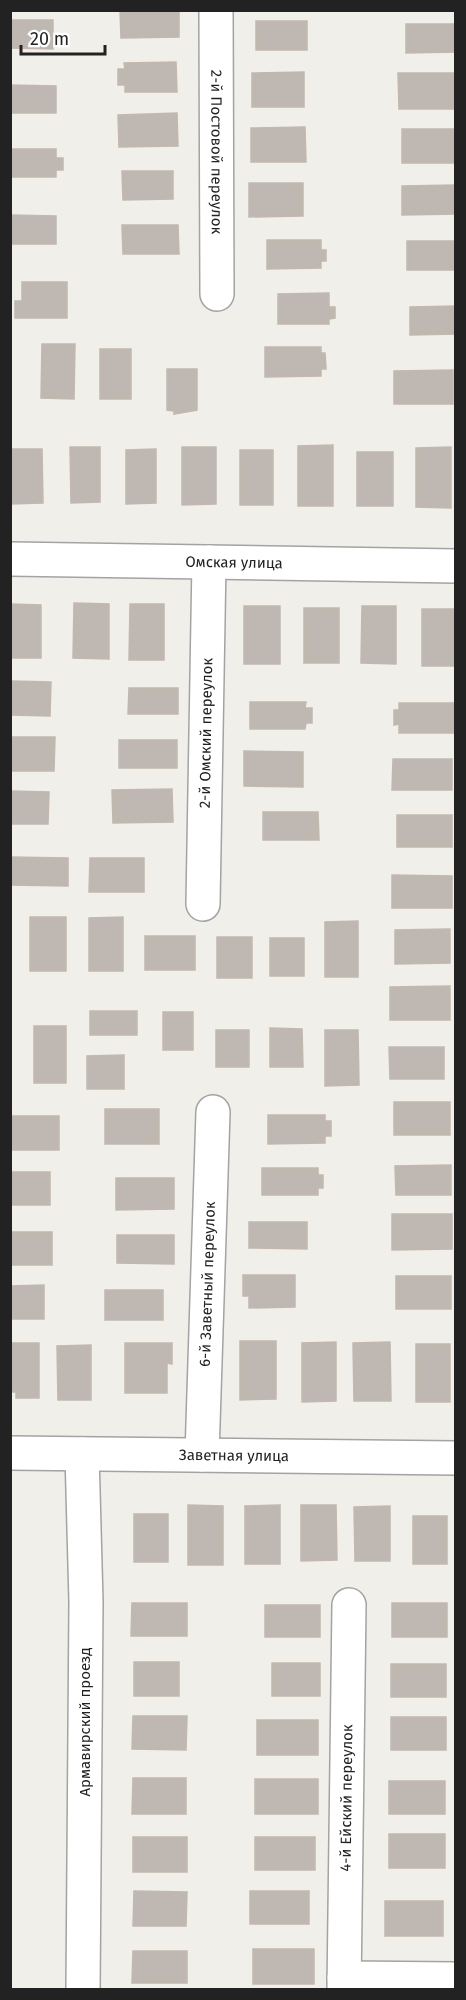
<svg xmlns="http://www.w3.org/2000/svg" width="466" height="2000" font-family="'Fira Sans',sans-serif">
<style>
.building{fill:#bfb8b2;stroke:#c2b8ad;stroke-width:1.5}
.lines{fill:none;stroke-linecap:round;stroke-linejoin:round}
.minor-casing{stroke:#a3a3a3;stroke-width:36}
.minor{stroke:#fff;stroke-width:33}
.labels{text-anchor:middle;stroke-width:4.5;stroke-linejoin:round;paint-order:stroke}
.street-label{font-size:15px;fill:#222;stroke:#fff}
</style>
<rect width="100%" height="100%" fill="#f1efea"/>
<!-- building -->
<path class="building" d="M120,10H179V37L121,38Z
M10,20H53V49L10,48Z
M256,21H307V50H256Z
M406,24H456V52L406,53Z
M176,62L177,92H125V85H118V69H125L124,63Z
M304,72V107H252V73Z
M398,73H456V109H399Z
M10,85L56,86V113H10Z
M177,113L178,146L119,147L118,115Z
M305,127L306,162H251V128Z
M402,129H456V163H402Z
M10,149H56V158H63V170H56V177H10Z
M122,171H173V199L123,200Z
M249,183H303V216L249,217Z
M456,185V214L402,215V186Z
M10,215L56,216V244H10Z
M122,225H178L179,254H123Z
M267,240H321V250H326V261H321V268L267,269Z
M407,241H455V270H407Z
M22,282H67V318H15V301H22Z
M329,293V307H335V318L329,319V324H278V294Z
M456,306V334L410,335V307Z
M42,344H75L74,399L41,398Z
M265,347H321V353H325L326,369H321V376L265,377Z
M100,349H131V399H100Z
M167,369H197V410L174,414V411L167,410Z
M453,370V404H394V371Z
M333,445V506H298V446Z
M70,447H100V502L71,503Z
M182,447H216V504L182,505Z
M451,447V508L416,507V448Z
M10,449H42L43,503L10,504Z
M156,449V503L126,504V450Z
M240,450H273V505H240Z
M357,452H393V506H357Z
M74,603L109,604V659L73,658Z
M10,604L41,605V658H10Z
M130,604H164V660H129Z
M244,606H280V664H244Z
M362,606H396V664L361,663Z
M304,608H339V663H304Z
M422,609H455V666H422Z
M10,681L51,682L50,716L10,715Z
M129,688H178V714H128Z
M250,702H306L305,708H312V723H306L305,729H250Z
M399,703H455V733H399V724L394,725V710H399Z
M10,737H55L54,771H10Z
M119,740H177V768H119Z
M244,751L303,752V787L244,786Z
M393,759H452V790H392Z
M172,789L173,822L113,823L112,790Z
M10,791L49,792L48,824H10Z
M263,812H318L319,840H263Z
M397,815H452V847H397Z
M10,857L68,858V886L10,885Z
M90,858H144V892H89Z
M392,875L452,876V908H392Z
M30,917H66V971H30Z
M123,917V971H89V918Z
M358,921V977H325V922Z
M450,929V963L395,964V930Z
M145,936H195V970H145Z
M217,937H252V978H217Z
M270,938H304V976H270Z
M450,986V1020H390V987Z
M90,1011H137V1035H90Z
M163,1012H193V1050H163Z
M34,1026H66V1083H34Z
M270,1028L302,1029L303,1067H270Z
M216,1030H249V1067H216Z
M325,1030H358L359,1085L325,1086Z
M389,1047H444V1079H390Z
M124,1055V1089H87V1056Z
M394,1102H450V1135H394Z
M105,1109H159V1144H105Z
M268,1115H325V1121H331V1136H325V1143L268,1144Z
M10,1116H59V1150H10Z
M451,1165V1195H396L395,1166Z
M262,1168H318V1175H323V1188H318V1195H262Z
M10,1172H50V1205H10Z
M116,1178H174V1209L116,1210Z
M392,1214H452V1249L392,1250Z
M249,1222H307V1249L249,1248Z
M10,1232H52V1265H10Z
M117,1235H174V1264L117,1263Z
M243,1275H295V1307L249,1308V1296H243Z
M396,1276H451V1309H396Z
M44,1285V1319H10V1286Z
M105,1290H163V1320H105Z
M240,1341H276V1399L240,1400Z
M336,1342V1401L302,1402V1343Z
M390,1342L391,1401H354L353,1343Z
M10,1343H39V1398H16V1392H10Z
M125,1343H172V1364L167,1363V1393H125Z
M416,1344H450V1402H416Z
M91,1345V1400H58L57,1346Z
M188,1505L223,1506V1565H188Z
M280,1505V1564H245V1506Z
M301,1505H336L337,1560L301,1561Z
M390,1506V1561H355L354,1507Z
M134,1514H168V1562H134Z
M413,1516H447V1564H413Z
M132,1603H187V1636H131Z
M392,1603H447V1637H392Z
M265,1605H320V1637H265Z
M134,1662H179V1696H134Z
M272,1663H320V1696H272Z
M391,1664H446V1697H391Z
M133,1716H187L186,1750L132,1749Z
M391,1717H446V1750H391Z
M257,1720H318V1755H257Z
M133,1778H186V1814H132Z
M255,1779H318V1814H255Z
M389,1781H445V1814H389Z
M389,1834H445V1868H389Z
M133,1837H187V1872H133Z
M255,1837H315V1870H255Z
M134,1891L187,1892L186,1926H133Z
M250,1891H309V1924H250Z
M385,1901H443V1936H385Z
M253,1949H314V1984H253Z
M133,1951H187V1983H132Z"/>
<g class="lines">
<!-- minor casing -->
<g class="minor-casing">
<g id="minor">
<path id="s1" d="M216,10L217,294"/>
<path id="s2" d="M10,559L456,566"/>
<path id="s3" d="M203,904L209,562"/>
<path id="s4" d="M10,1453L456,1458"/>
<path d="M82,1454L86,1602L83,1990"/>
<path id="s5" d="M202,1455L213,1112"/>
<path d="M344,1978L456,1979"/>
<path id="s6" d="M344,1990L349,1605"/>
</g>
</g>
<!-- minor -->
<use href="#minor" class="minor"/>
</g>
<g class="labels">
<!-- street labels -->
<g class="street-label">
<text dy="5" stroke="none"><textPath href="#s1" startOffset="142">2-й Постовой переулок</textPath></text>
<text dy="5" stroke="none"><textPath href="#s2" startOffset="224">Омская улица</textPath></text>
<text dy="5" stroke="none"><textPath href="#s3" startOffset="171">2-й Омский переулок</textPath></text>
<text dy="5" stroke="none"><textPath href="#s5" startOffset="171">6-й Заветный переулок</textPath></text>
<text dy="5" stroke="none"><textPath href="#s4" startOffset="224">Заветная улица</textPath></text>
<text transform="translate(85 1722) rotate(-90)" y="5">Армавирский проезд</text>
<text dy="5" stroke="none"><textPath href="#s6" startOffset="192">4-й Ейский переулок</textPath></text>
</g>
</g>
<!-- border -->
<rect width="466" height="2000" fill="none" stroke="#222222" stroke-width="24"/>
<!-- scale -->
<path d="M21 45v9h84v-9" fill="none" stroke="#222222" stroke-width="3"/>
<text x="30" y="45" font-size="18" fill="#222222" stroke="#ffffff" stroke-width="4.5" paint-order="stroke">20 m</text>
</svg>
